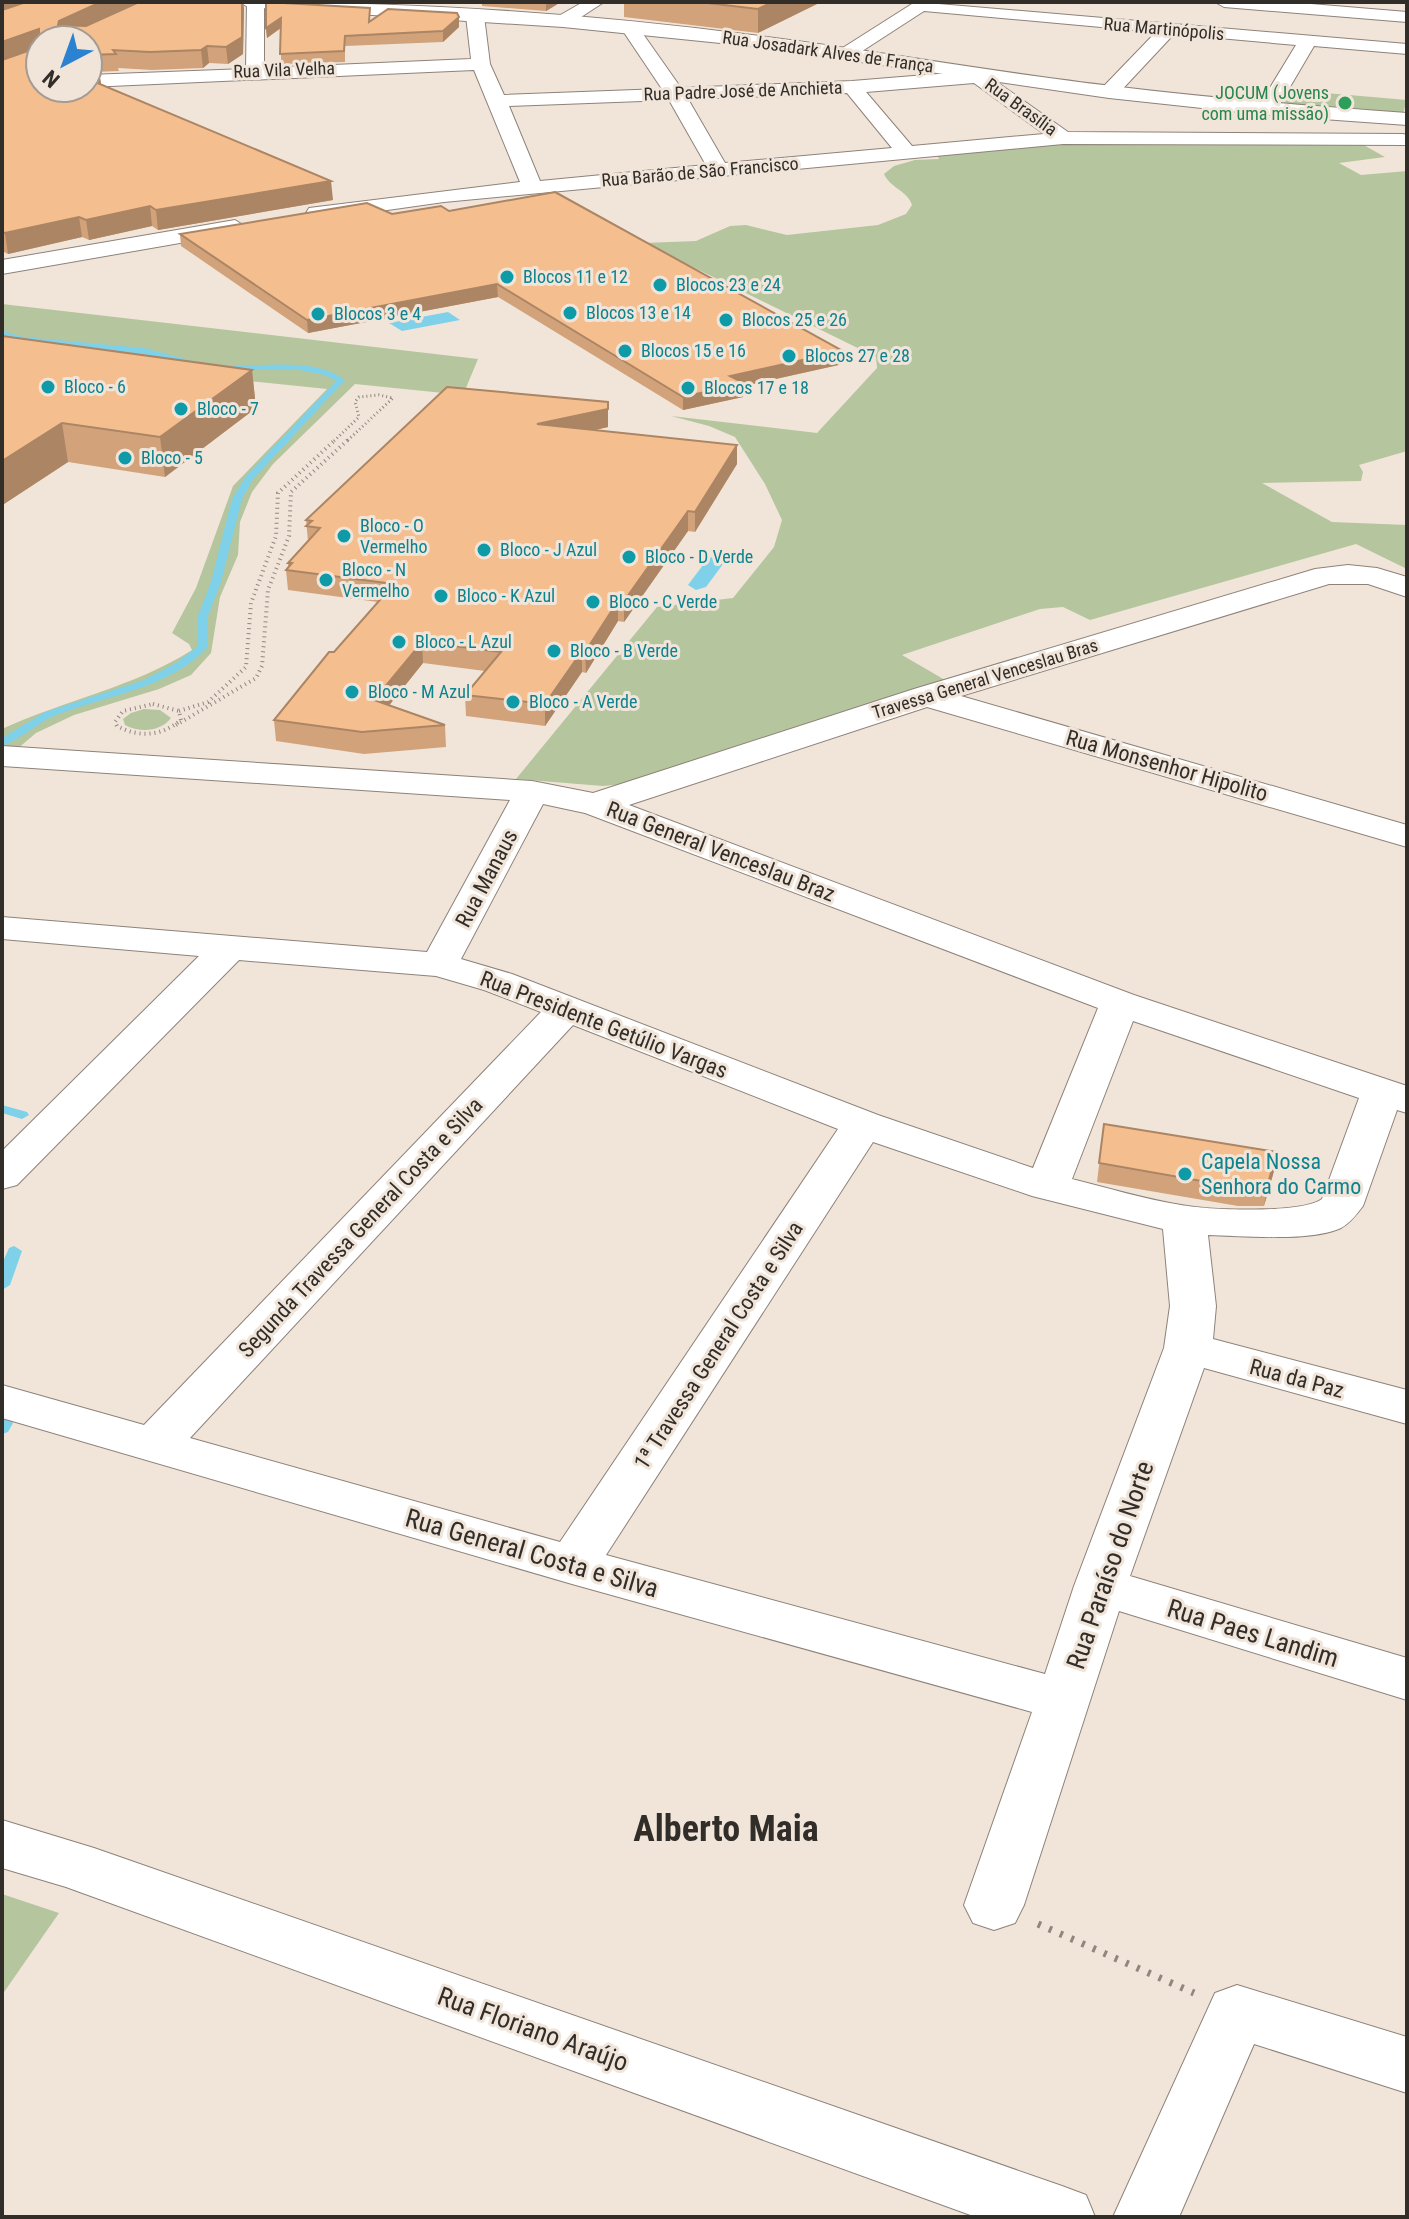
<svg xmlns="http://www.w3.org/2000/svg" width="1409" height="2219" viewBox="0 0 1409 2219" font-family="'Roboto Condensed',sans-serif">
  <rect width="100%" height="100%" fill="#f1e5da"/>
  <g fill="#b5c59e">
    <polygon points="1291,90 1407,100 1402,117 1281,107"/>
    <path d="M1088 141 1360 143 1385 157 1339 163 1361 175 1407 171V451L1359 465 1363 472 1361 481 1262 483 1332 522 1407 525V569L1356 544 1090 620 1063 607 1040 609 902 655 945 680 646 782 603 786 516 779 657 607 733 598 774 547 782 520 765 484 735 437 709 426 671 416 817 433 877 368 876 357 644 243 696 241 730 226 746 225 787 235 878 225 906 214 912 205C908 191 890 188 884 174L894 166 915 160 939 159 936 154Z"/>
    <path d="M2 304 478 359 463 395 355 384 273 464 252 492 240 522 238 555 220 597 211 653 191 675 159 689 74 715 36 733 16 750H2V729C65 700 134 687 192 650L189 644 172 633 196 588 233 486 327 389 2 356Z"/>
    <path d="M144 709 160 710 171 718C160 732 140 733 125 725L123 719 131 713Z"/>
    <polygon points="2,1894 59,1913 2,1995"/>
  </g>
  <g fill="#7ed1e9">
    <polygon points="448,312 460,320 402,331 389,323"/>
    <polygon points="709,557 726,560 706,587 696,590 688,585"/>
  </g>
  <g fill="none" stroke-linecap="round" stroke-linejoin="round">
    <g fill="#7ed1e9" fill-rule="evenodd">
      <polygon points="2,331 24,337 144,348 208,365 204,368 144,354 24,341 2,336"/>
      <path d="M225 365C264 368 312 356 345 380L253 479 242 499 221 582 208 616V647C168 689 108 695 56 715 37 723 21 739 2 746V738L45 712 144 680 176 663 198 646V616L211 582 232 499 246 476 336 381 325 375 299 370H222L221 368Z"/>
      <polygon points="2,1105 27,1112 29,1115 22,1119 2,1113"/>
      <polygon points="14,1246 22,1251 10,1285 2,1290 2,1264 9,1248"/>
      <polygon points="2,1412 8,1414 13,1423 8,1432 2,1434"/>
    </g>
    <g stroke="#8e8279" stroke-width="2">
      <g id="street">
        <path d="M247 2 264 3V68L471 59 466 16 475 11 484 16 490 64 504 95 662 89 621 28 630 23 636 24 681 88 852 81 987 70 994 72 996 76 994 80 1068 132 1403 134 1407 135V145L1063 144 444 202 317 220 309 218 306 213 309 208 520 182 474 70 88 87V75L246 69ZM974 83 1044 134 912 146 866 92ZM847 93 892 148 725 163 688 99ZM669 100 706 165 540 181 509 106Z"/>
        <polygon points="583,2 604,2 569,25 557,25 554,21 557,17"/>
        <polygon points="915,2 1407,44 1407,54 1314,46 1277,109 1267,115 1257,109 1296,45 1174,34 1116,96 1102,96 1099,92 1102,88 1156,32 924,11 853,57 841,57 838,53 841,49"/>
        <polygon points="1215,2 1287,2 1407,12 1407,22 1224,7"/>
        <polygon points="235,220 246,227 243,232 2,274 2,260"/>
        <path d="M1348 565 1377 568 1407 577V597L1368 584H1329L961 696 1407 825V847L927 707 629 805 1134 995 1407 1086V1113L1397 1110 1363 1206C1357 1214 1350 1223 1341 1228 1311 1242 1241 1236 1208 1235L1216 1306 1213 1339 1407 1390V1424L1204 1368 1130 1576 1407 1658V1700L1119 1611 1024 1905 1015 1923 994 1930 973 1923 964 1905 1032 1712 572 1584 2 1418V1385L144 1425 541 1012 484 990 436 976 239 960 17 1185 2 1189V1151L199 956 2 939V917L427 952 510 800 2 766V746L532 781 593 793 914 689 1315 569ZM543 804 585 813 1098 1008 1033 1168 878 1115 512 974 461 959ZM1133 1021 1359 1098 1322 1199C1302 1214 1208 1210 1181 1205 1144 1199 1108 1188 1072 1179ZM573 1025 838 1129 560 1542 190 1438ZM873 1142 1032 1196 1163 1229 1170 1306 1164 1348 1074 1586 1045 1674 606 1555Z"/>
        <polygon points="2,1820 94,1848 1062,2186 1086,2195 1095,2217 976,2217 66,1887 2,1868"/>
        <polygon points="1237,1985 1407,2037 1407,2093 1254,2044 1179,2217 1113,2217 1215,1993"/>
      </g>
    </g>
    <g stroke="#8e8279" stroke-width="2">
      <path id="secondary" d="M239 2C410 2 583 13 752 35 872 50 991 72 1112 86 1210 98 1308 106 1407 113V125L1267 115 1109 98 750 46 563 27 248 7Z"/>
    </g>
    <polyline stroke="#8f877f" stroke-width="3" stroke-dasharray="1 3" stroke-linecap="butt" points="334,441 359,417 355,402 359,397 379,395 393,398 347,441"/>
    <g stroke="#8f877f" stroke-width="4" stroke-dasharray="1 4" stroke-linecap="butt">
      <path d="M153 704 179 711 181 720C162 736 139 738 117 726L115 722 123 711Z"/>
      <polyline points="179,711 208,702 246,667 251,603 276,536 278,493 336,439"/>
      <polyline points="176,725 256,678 262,666 268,590 289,536 291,492 349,439"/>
    </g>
    <polyline stroke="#8f877f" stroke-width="7" stroke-dasharray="3 9" stroke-linecap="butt" points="1038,1924 1194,1993"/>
    <use href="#street" fill="#fff" fill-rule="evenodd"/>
    <use href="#secondary" fill="#fff" fill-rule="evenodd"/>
  </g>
  <g fill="#d2a37b" fill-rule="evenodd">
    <path d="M2 2 244 8 243 54 228 64 209 63 203 68 152 70 118 68 119 71 93 72H99L101 84 333 200 158 230 152 226 89 240 82 237 8 254 2 251ZM88 40V88H40Z"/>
    <polygon points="482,2 561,2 546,11 482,6"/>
    <polygon points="624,2 821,2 758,33 624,17"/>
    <polygon points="459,17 459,27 443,42 345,46 345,62 281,64 281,28 267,38 266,28"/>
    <polygon points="392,214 843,364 744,386 743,397 683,410 498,297 308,333 181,246 180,234"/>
    <polygon points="2,336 252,370 256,408 165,477 68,462 4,504 2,504"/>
    <polygon points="447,387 608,427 595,430 737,464 695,532 688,531 624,622 618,621 586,673 582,672 545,726 466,716 465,695 485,671 423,663 389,705 445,725 446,747 364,754 276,741 274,720 378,602 288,590 286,570 288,568 288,563 308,541 306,520"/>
    <polygon points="1104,1124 1277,1152 1274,1171 1264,1206 1238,1206 1097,1182"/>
  </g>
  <g fill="#ab8564">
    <polygon points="2,2 27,2 2,11"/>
    <polygon points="101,2 138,2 62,37 58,25 59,21"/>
    <polygon points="242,2 243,2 244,8 243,54 228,64 226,47"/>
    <polygon points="548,2 561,2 546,11 546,4"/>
    <polygon points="772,2 821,2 758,33 758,9"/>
    <polygon points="459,17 459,27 443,42 443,31"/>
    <polygon points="281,18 282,27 267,38 266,28"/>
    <polygon points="39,29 40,46 2,60 2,42"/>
    <polygon points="207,46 209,63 203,68 201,50"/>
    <polygon points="99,72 102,89 88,88 88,73"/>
    <polygon points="331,181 333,200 158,230 156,210"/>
    <polygon points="150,206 152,226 89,240 86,220"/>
    <polygon points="79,217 82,237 8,254 5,233"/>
    <polygon points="497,284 498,297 308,333 307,320"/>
    <polygon points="843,351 843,364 744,386 743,397 683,410 683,397 730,376"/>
    <polygon points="252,370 256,408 165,477 160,437"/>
    <polygon points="608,409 608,427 538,443 537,424"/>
    <polygon points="62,423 68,462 4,504 2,491 2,461"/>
    <polygon points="737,445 737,464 695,532 695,512"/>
    <polygon points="688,511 688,531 624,622 624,601"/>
    <polygon points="618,601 618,621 586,673 585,652"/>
    <polygon points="422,642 423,663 376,722 374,700"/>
    <polygon points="582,651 582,672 545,726 545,704"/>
    <polygon points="1277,1152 1274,1171 1264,1206 1267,1187"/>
  </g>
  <g fill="#f4be8f" stroke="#ab8564" stroke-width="2">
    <polygon points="26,2 101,2 59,21 58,25 86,26 139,2 242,2 242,37 226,47 207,46 201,50 150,52 113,50 116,54 88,55 88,40 40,40 40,88 88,88 88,79 331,181 156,210 150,206 86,220 79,217 5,233 2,232 2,60 39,47 39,29 2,42 2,10"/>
    <polygon points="266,2 370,8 369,22 388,9 457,13 459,17 443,31 345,36 344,51 280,54 281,18 266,28"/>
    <polygon points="699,2 772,2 758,9"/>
    <polygon points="555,192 843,351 730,376 744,383 683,397 497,284 307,320 180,234 367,203 392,214 441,206 449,211"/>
    <polygon points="2,336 252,370 160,437 62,423 2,461"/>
    <polygon points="447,387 608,402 608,409 537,424 737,445 695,512 688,511 624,601 618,601 585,652 582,651 545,704 465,695 501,652 422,642 374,700 445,725 362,732 274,720 329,652 334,652 394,584 286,570 292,563 288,563 320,528 306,526 312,521 306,520"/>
    <polygon points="1104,1124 1277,1152 1267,1187 1241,1188 1099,1163"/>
  </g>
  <circle fill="#2e9e5b" stroke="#f1e5da" stroke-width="3" cx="1345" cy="103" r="8"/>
  <g fill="#0f9aa8" stroke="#f1e5da" stroke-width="3">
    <circle cx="507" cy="277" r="8"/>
    <circle cx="660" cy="285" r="8"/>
    <circle cx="570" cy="313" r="8"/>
    <circle cx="318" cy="314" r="8"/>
    <circle cx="726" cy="320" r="8"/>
    <circle cx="625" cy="351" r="8"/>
    <circle cx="789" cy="356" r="8"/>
    <circle cx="48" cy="387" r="8"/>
    <circle cx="688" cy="388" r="8"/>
    <circle cx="181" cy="409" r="8"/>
    <circle cx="125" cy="458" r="8"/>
    <circle cx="344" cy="536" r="8"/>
    <circle cx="484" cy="550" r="8"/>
    <circle cx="629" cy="557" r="8"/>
    <circle cx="326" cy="580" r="8"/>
    <circle cx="441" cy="596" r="8"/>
    <circle cx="593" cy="602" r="8"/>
    <circle cx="399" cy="642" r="8"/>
    <circle cx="554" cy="651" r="8"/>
    <circle cx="352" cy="692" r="8"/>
    <circle cx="513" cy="702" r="8"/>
    <circle cx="1185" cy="1174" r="8"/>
  </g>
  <g text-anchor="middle" stroke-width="6" stroke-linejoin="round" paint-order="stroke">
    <g font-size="18" fill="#312d29" stroke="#f1e5da">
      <text transform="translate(1164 29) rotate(5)" y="6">Rua Martinópolis</text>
      <text transform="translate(828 52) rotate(8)" y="6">Rua Josadark Alves de França</text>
      <text transform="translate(284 70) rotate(-2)" y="6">Rua Vila Velha</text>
      <text transform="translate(743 91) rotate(-2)" y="6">Rua Padre José de Anchieta</text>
      <text transform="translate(1021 107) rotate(36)" y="6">Rua Brasília</text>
      <text transform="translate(700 172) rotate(-5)" y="6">Rua Barão de São Francisco</text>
      <text transform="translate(985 679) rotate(-17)" y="6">Travessa General Venceslau Bras</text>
    </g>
    <g font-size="18" fill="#27864d" stroke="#f1e5da" text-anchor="end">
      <text x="1329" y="99">JOCUM (Jovens<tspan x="1329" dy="21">com uma missão)</tspan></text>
    </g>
    <g font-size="18" fill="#0d838f" stroke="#f1e5da" text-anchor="start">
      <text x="523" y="283">Blocos 11 e 12</text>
      <text x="676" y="291">Blocos 23 e 24</text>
      <text x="586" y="319">Blocos 13 e 14</text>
      <text x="334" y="320">Blocos 3 e 4</text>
      <text x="742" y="326">Blocos 25 e 26</text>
      <text x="641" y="357">Blocos 15 e 16</text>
      <text x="805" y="362">Blocos 27 e 28</text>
      <text x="64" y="393">Bloco - 6</text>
      <text x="704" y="394">Blocos 17 e 18</text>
      <text x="197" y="415">Bloco - 7</text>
      <text x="141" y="464">Bloco - 5</text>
      <text x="360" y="532">Bloco - O<tspan x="360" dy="21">Vermelho</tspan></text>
      <text x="500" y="556">Bloco - J Azul</text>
      <text x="645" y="563">Bloco - D Verde</text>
      <text x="342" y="576">Bloco - N<tspan x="342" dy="21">Vermelho</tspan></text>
      <text x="457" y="602">Bloco - K Azul</text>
      <text x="609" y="608">Bloco - C Verde</text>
      <text x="415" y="648">Bloco - L Azul</text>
      <text x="570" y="657">Bloco - B Verde</text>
      <text x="368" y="698">Bloco - M Azul</text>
      <text x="529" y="708">Bloco - A Verde</text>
    </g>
    <g font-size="22" fill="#312d29" stroke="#f1e5da">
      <text transform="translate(1167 765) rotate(16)" y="8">Rua Monsenhor Hipolito</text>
      <text transform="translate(721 851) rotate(21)" y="8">Rua General Venceslau Braz</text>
      <text transform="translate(486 878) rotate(-62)" y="8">Rua Manaus</text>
      <text transform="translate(604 1024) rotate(21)" y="8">Rua Presidente Getúlio Vargas</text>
      <text transform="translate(360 1227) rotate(-47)" y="8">Segunda Travessa General Costa e Silva</text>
      <text transform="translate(718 1345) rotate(-57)" y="8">1ª Travessa General Costa e Silva</text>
      <text transform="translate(1297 1378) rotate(15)" y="8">Rua da Paz</text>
    </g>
    <g font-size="22" fill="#0d838f" stroke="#f1e5da" text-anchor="start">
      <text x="1201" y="1169">Capela Nossa<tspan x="1201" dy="25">Senhora do Carmo</tspan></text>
    </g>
    <g font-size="26" fill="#312d29" stroke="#f1e5da">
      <text transform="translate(532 1553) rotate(16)" y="9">Rua General Costa e Silva</text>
      <text transform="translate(1110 1565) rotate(-71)" y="9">Rua Paraíso do Norte</text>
      <text transform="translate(1253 1633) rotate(17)" y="9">Rua Paes Landim</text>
      <text transform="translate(533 2029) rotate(20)" y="9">Rua Floriano Araújo</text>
    </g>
    <g font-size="36" font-weight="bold" fill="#312d29" stroke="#f1e5da">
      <text x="726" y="1841">Alberto Maia</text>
    </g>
  </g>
  <rect width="1409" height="2219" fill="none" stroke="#312d29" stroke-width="8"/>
  <g transform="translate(64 64) rotate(221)"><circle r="38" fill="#f1e5da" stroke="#a49b93" stroke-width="2"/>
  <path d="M0-6L14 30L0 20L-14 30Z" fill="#2a82d0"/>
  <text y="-12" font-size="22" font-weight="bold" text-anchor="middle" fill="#312d29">N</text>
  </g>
</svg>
